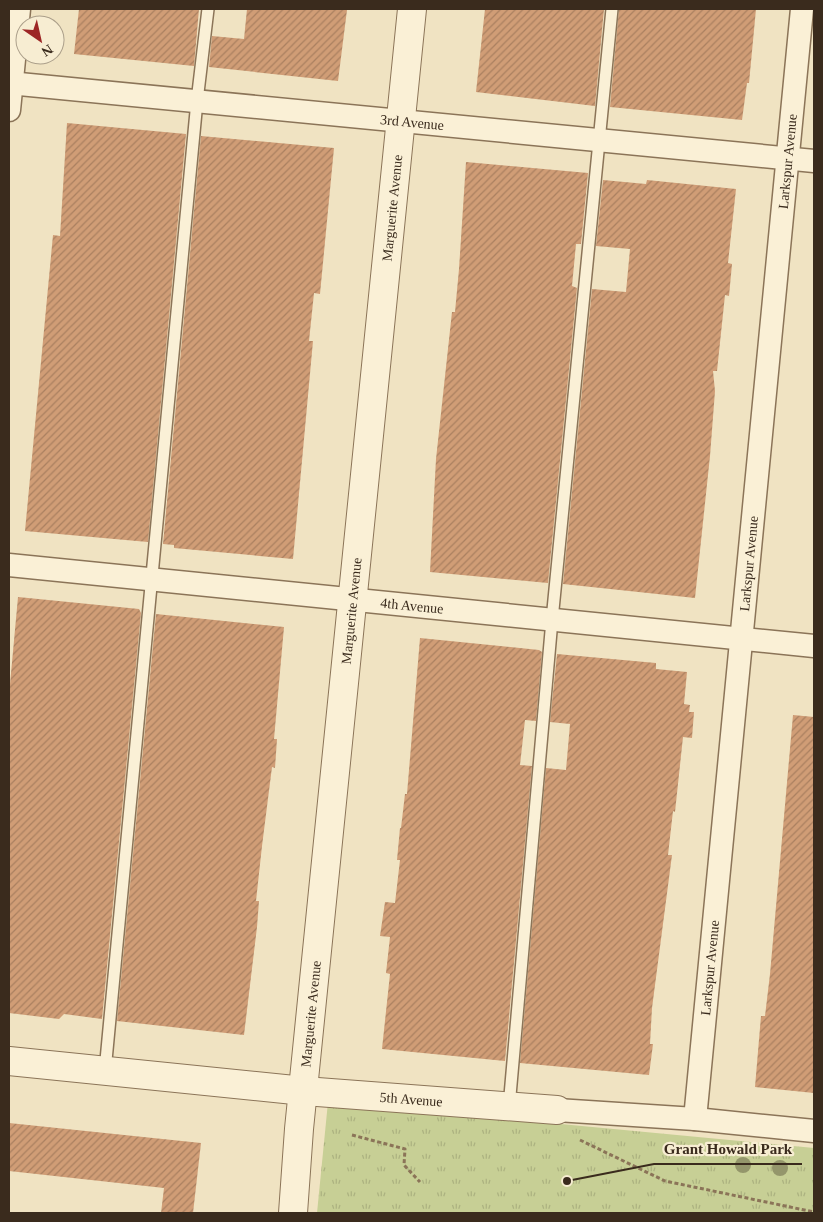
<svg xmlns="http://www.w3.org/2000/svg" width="823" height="1222" viewBox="0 0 823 1222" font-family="'Times New Roman',serif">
  <defs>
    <pattern id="park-tufts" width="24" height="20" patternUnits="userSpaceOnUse" patternTransform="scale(1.25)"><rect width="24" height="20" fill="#c7cf95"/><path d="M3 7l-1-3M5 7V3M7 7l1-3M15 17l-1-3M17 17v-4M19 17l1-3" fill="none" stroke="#acb280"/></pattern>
    <pattern id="building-hatch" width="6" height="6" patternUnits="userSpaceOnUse" patternTransform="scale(1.25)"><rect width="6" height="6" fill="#d09d76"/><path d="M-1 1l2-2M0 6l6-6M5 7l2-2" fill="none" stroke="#aa8060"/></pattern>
  </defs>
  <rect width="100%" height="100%" fill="#f0e3c2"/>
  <polygon fill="url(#park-tufts)" points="328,1102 814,1148 814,1213 317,1213"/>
  <g fill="url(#building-hatch)">
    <polygon points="79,9 199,9 194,66 74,54"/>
    <polygon points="247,9 347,10 338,81 209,67 212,36 244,39"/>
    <polygon points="485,9 604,9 595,106 476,92"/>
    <polygon points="619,9 756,9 749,83 747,83 742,120 610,107"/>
    <polygon points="67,123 186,134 148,542 25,531 53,235 60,236"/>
    <polygon points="201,136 334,148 320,294 314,293 309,341 313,341 293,559 174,548 174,545 163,544"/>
    <polygon points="466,162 588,173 581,244 576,244 572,286 577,288 548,583 430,572 436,459 452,312 455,312 459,269"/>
    <polygon points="603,180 646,184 647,180 736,189 728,263 732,264 729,296 725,295 717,371 713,371 715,391 710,456 695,598 563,584 592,289 626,292 630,249 596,246"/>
    <polygon points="18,597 139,609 141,613 102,1019 64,1014 59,1019 9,1013 9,695"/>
    <polygon points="156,614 284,627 274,739 277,739 275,768 272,767 262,846 256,901 259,901 257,927 244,1035 117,1021"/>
    <polygon points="420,638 539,650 542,652 536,721 525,720 520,765 532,766 505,1061 382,1049 390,974 386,973 390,937 380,936 385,902 395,903 400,860 397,860 400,828 401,828 405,794 407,794"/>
    <polygon points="557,654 656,663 656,669 687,672 684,704 690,705 689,712 694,712 692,738 683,737 675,812 673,811 668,855 672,855 652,1008 650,1044 653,1044 649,1075 520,1063 546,768 566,770 570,724 550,722"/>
    <polygon points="793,715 814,717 814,1093 755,1087 761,1016 765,1016 770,974"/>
    <polygon points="9,1123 201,1143 193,1213 161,1213 164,1188 9,1171"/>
  </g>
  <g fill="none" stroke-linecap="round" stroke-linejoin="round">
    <g stroke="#8b7458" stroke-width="14">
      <g id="service">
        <polyline points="105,1071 197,101 208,9"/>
        <polyline points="509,1107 552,620 612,9"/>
      </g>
    </g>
    <g stroke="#8b7458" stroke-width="25">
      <g id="minor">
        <path id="s1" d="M9 83 814 161"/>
        <polyline points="9,110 19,9"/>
        <path id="s2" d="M9 565 814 646"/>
        <polyline points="557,1110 695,1119 814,1131"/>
        <path id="s3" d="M695 1119 802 9"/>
      </g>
    </g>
    <g stroke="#8b7458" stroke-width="30">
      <g id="tertiary">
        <path id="s4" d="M9 1061 304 1091 557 1110"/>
        <path id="s5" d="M293 1213 299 1129 412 9"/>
      </g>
    </g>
    <g stroke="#8b7458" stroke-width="3" stroke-dasharray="4 2.5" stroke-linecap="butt">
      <polyline points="352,1135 405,1149 404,1165 420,1182"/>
      <polyline points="580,1140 665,1181 814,1212"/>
    </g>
    <use href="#service" stroke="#faf0d6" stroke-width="11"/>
    <use href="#minor" stroke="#faf0d6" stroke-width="22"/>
    <use href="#tertiary" stroke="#faf0d6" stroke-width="28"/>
  </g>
  <g fill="#94966b">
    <circle cx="743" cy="1165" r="8"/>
    <circle cx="780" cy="1168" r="8"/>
  </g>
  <g text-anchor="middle" stroke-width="4.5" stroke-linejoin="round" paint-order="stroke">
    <g font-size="14" fill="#3a2b1d" stroke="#f7edd2">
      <text dy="5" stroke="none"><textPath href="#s1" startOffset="405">3rd Avenue</textPath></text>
      <text dy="5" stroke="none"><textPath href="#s3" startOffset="962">Larkspur Avenue</textPath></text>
      <text dy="5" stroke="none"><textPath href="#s5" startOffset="1010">Marguerite Avenue</textPath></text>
      <text dy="5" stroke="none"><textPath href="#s3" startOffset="558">Larkspur Avenue</textPath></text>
      <text dy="5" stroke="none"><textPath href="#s2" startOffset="405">4th Avenue</textPath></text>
      <text dy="5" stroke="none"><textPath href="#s5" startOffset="605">Marguerite Avenue</textPath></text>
      <text dy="5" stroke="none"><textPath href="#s3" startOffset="152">Larkspur Avenue</textPath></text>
      <text dy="5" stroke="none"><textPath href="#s5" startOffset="200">Marguerite Avenue</textPath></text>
      <text dy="5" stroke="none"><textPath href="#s4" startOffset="404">5th Avenue</textPath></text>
    </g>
  </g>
  <path fill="none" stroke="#3a2b1d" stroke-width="2" d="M567 1181L654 1164H802"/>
  <circle fill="#3a2b1d" stroke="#f7edd2" stroke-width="2" cx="567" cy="1181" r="5"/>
  <g font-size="15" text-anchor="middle" font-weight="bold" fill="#3a2b1d" stroke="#f7edd2" stroke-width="4.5" stroke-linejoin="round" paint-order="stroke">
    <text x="728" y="1154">Grant Howald Park</text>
  </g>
  <rect width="823" height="1222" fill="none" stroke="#3a2b1d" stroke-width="20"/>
  <g transform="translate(40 40) rotate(146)"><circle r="24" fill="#f7edd2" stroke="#ab9f8a"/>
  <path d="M0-4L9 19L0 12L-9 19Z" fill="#9d2625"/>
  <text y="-8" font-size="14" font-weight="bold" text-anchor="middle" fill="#3a2b1d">N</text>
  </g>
</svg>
